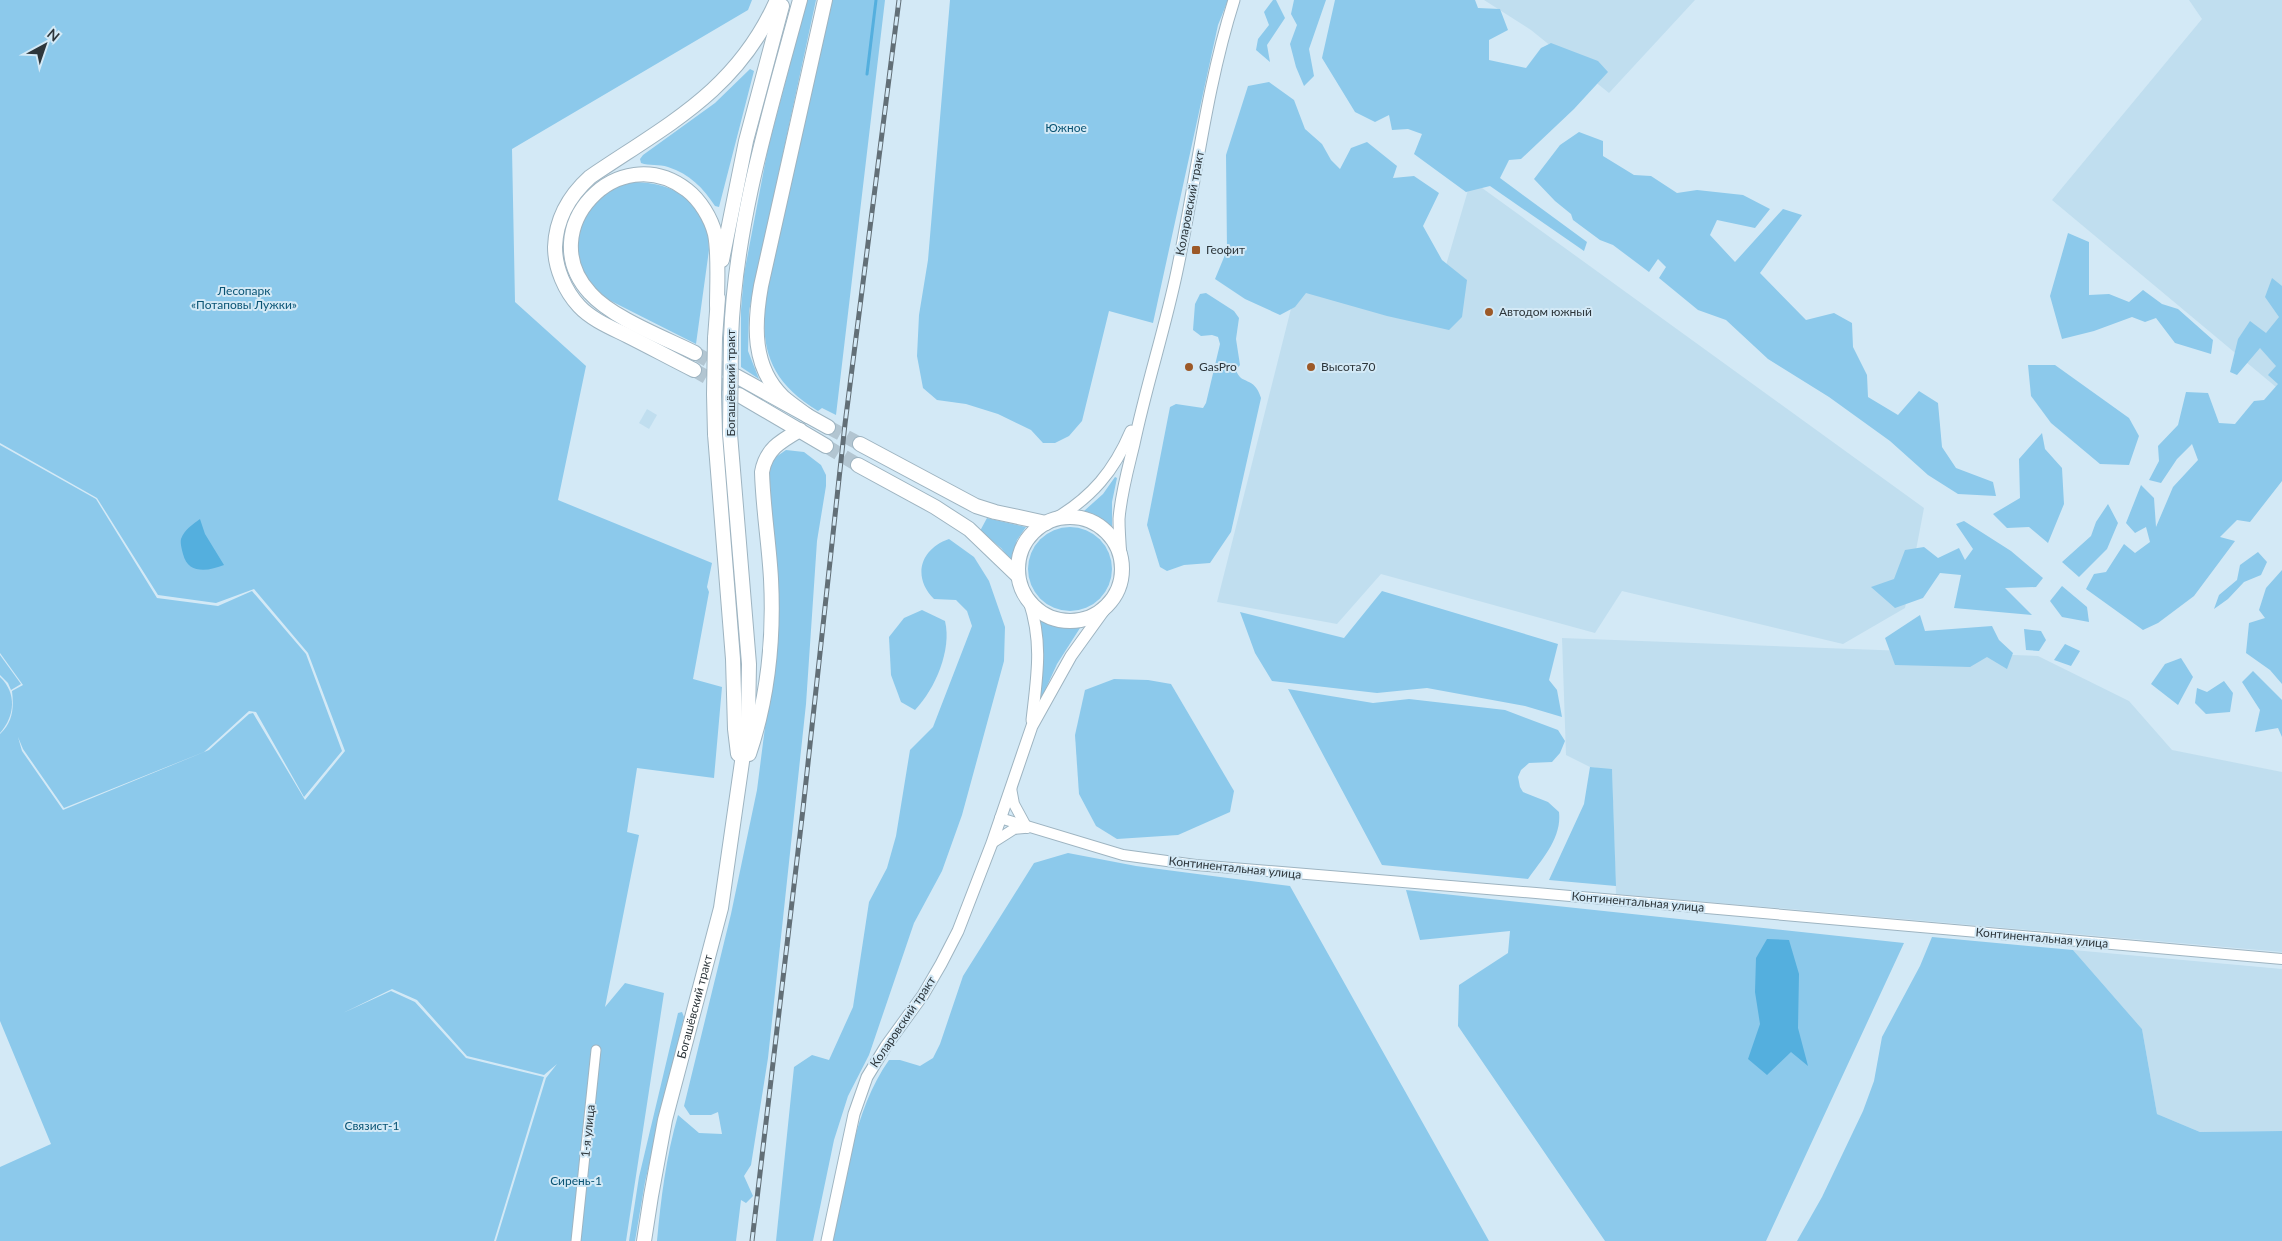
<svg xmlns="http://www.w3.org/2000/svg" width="2282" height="1241" viewBox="0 0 2282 1241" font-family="Lato,sans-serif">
  <rect width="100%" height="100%" fill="#d3e9f6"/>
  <g fill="#c0deef">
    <polygon points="1484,0 1695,0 1609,93 1531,30"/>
    <polygon points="2189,0 2282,0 2282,392 2052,200 2202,19"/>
    <polygon points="1471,180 1924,508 1905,608 1843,644 1622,591 1595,633 1381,574 1337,624 1217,602 1297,285 1429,323"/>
    <polygon points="647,409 657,415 649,429 639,423"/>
    <polygon points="1562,638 2038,656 2129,701 2172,750 2282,772 2282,952 1616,894 1612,770 1590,767 1566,755"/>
    <polygon points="2073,950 2282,969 2282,1131 2200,1132 2157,1114 2142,1029"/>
  </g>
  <g fill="#8cc9eb">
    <path d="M0 0H752L748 10 512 149 515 302 586 366 558 500 712 563 707 587 709 592 693 679 722 687 714 778 637 768 627 832 639 835 605 1007 625 983 664 993 626 1241H496L546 1078 557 1064 544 1075 467 1056 417 1000 392 989 343 1013 391 991 415 1002 466 1058 544 1077 494 1241H0V1167L51 1144 0 1021V734C13 722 14 708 12 691L23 685 0 653V445L96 499 157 598 218 606 252 591 306 654 342 751 304 797 256 712 249 711 204 752 64 808 23 749 18 737 22 751 63 810 209 750 249 714 253 713 305 800 345 751 308 653 254 589 216 603 158 595 97 498 0 443Z"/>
    <polygon points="807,0 816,0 749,311 748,351 759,379 741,367 741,310 744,274 768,148"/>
    <path d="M832 0H885L836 415 822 408 818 411C766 379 759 344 767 287Z"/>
    <polygon points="950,0 1228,0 1218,25 1153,323 1109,311 1082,421 1069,436 1055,443 1043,443 1031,430 998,414 966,404 937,400 923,388 917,356 919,315 928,260"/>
    <polygon points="1273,0 1276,0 1285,18 1267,45 1270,62 1256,50 1258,39 1269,25 1264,12"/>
    <polygon points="1294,0 1326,0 1309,49 1314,76 1304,86 1296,67 1290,44 1297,25 1291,14"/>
    <polygon points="1335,0 1475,0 1478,8 1500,9 1508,30 1489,40 1489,60 1526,68 1541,48 1551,43 1598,61 1608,72 1574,109 1521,159 1509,160 1500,178 1587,242 1584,251 1490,186 1466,192 1414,154 1422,134 1408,129 1392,130 1389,115 1375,122 1355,112 1322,58"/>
    <path d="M750 69 754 71 719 207 715 206C703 188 690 174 668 167 659 164 649 166 641 163L640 159 643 155 715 103Z"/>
    <polygon points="1269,82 1294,100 1305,129 1322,144 1331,160 1340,169 1351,148 1367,142 1397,166 1393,178 1414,176 1439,193 1423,226 1442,260 1467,280 1462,317 1449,330 1387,316 1306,293 1295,307 1280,315 1245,299 1215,279 1227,250 1226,155 1248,86"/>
    <polygon points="1579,132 1603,141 1603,156 1634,175 1651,176 1677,193 1697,190 1743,195 1770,209 1755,228 1717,220 1710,235 1735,262 1783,209 1802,215 1760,273 1806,320 1834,313 1852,323 1853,347 1867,375 1868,397 1898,415 1919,391 1938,403 1942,447 1956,468 1993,482 1996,496 1958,494 1928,475 1890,441 1829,397 1768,359 1726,320 1698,310 1659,278 1666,267 1658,259 1649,272 1613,245 1600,240 1573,220 1571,214 1555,201 1534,179 1560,145"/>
    <path d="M629 182C674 181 709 201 709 250L696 344 609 300C598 291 585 281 581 267 568 231 594 191 629 182Z"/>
    <polygon points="2068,233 2089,242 2089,295 2109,294 2129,302 2143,290 2162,304 2178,309 2213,340 2211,354 2175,343 2156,318 2145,322 2132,317 2094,331 2062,339 2050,296"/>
    <polygon points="2272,278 2282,286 2282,481 2250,522 2237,520 2220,537 2235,541 2194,596 2158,623 2143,630 2086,589 2094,574 2106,572 2124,544 2135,553 2150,542 2146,527 2135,533 2126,523 2141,485 2154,498 2156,527 2173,487 2198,460 2192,444 2177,459 2161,483 2149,480 2159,461 2158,446 2178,425 2186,392 2208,393 2219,423 2235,424 2254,401 2264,400 2278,384 2268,375 2276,366 2260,348 2237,375 2230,372 2238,339 2250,321 2266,333 2279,317 2265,297"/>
    <path d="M1206 293 1234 311 1239 318 1236 339 1240 365 1236 370C1241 386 1254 375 1261 398L1231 532 1210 563 1184 565 1167 571 1160 567 1147 525 1170 407 1176 404 1203 408 1206 403 1220 344 1218 337 1212 335 1201 336 1193 330 1195 304 1200 294Z"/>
    <polygon points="2028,365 2055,365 2129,418 2139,436 2129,465 2100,464 2051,423 2031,396"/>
    <polygon points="2042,433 2045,449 2062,468 2064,504 2048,543 2029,527 2007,528 1993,514 2020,498 2019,459"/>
    <path d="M786 450 804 452 821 465 826 475V486L817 541 806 704 768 1058 751 1165 744 1176 753 1196 746 1203 741 1200 736 1241H657C661 1198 666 1157 678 1115L699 1133 722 1134 718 1112 711 1115H690L684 1106 731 914 757 790 779 617 769 468 770 461Z"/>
    <polygon points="1115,477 1117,478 1112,502 1112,528 1101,519 1084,511 1103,494"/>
    <polygon points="2108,504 2118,523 2107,549 2079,577 2062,562 2091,536 2096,522"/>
    <polygon points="987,518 1026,527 1017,540 1011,560 1001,548 980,531"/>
    <polygon points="1964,521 2011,551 2043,578 2036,587 2005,588 2032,615 1954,608 1961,575 1940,573 1923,598 1895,608 1871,587 1894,579 1905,550 1924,547 1938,558 1959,548 1965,560 1973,549 1956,524"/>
    <circle cx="1070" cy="569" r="42"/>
    <path d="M949 539 974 557 989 581 1005 627 1004 661 962 815 942 871 914 923 869 1055 848 1096 834 1140 813 1241H776L794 1067 812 1055 829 1060 853 1007 869 902 887 868 896 836 910 750 933 727 972 626 967 611 956 600 934 599C912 577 920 549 949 539Z"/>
    <polygon points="2258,552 2267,562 2261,575 2244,582 2228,599 2214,609 2219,595 2237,580 2240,565"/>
    <polygon points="2282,570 2282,684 2270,670 2246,653 2249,623 2265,618 2259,610 2266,588"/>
    <polygon points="2062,586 2087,607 2089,622 2062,617 2050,601"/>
    <polygon points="1382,591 1558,644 1549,680 1557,690 1562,717 1525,706 1427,688 1377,693 1272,681 1255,653 1240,612 1344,638"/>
    <path d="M922 610 945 621C952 650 935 689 915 710L901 702 891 675 889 637 904 618Z"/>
    <polygon points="1920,615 1925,631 1992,626 1999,640 2013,653 2007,669 1987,657 1970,667 1895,665 1885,638"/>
    <polygon points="1038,620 1058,627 1080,628 1057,664 1037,708"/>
    <polygon points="2024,629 2041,631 2046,640 2039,651 2026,650"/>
    <polygon points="2065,644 2080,651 2071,666 2054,660"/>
    <polygon points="0,655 21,684 11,690 8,683 0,675"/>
    <polygon points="2181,658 2193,677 2178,705 2151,684 2165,664"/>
    <polygon points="2253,671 2282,700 2282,737 2278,728 2255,732 2260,710 2242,682"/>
    <path d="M0 677C17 693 15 716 0 733Z"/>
    <polygon points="1114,679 1148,680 1171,684 1234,791 1230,812 1178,835 1117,839 1096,826 1079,794 1075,735 1085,690"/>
    <polygon points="2224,681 2233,693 2230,712 2206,714 2195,703 2197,688 2207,692"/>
    <path d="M1288 689 1373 703 1409 699 1505 710 1558 730 1565 741 1560 753 1552 762 1529 763 1521 770 1518 777 1520 787 1523 792 1548 802 1559 812C1562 838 1542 859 1528 879L1382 865Z"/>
    <polygon points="1590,767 1612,769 1616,886 1549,880 1584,804"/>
    <path d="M1068 853 1136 866 1290 886 1489 1241H833C846 1181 853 1111 889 1060H900L920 1066 933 1058 940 1044 963 976 1034 863Z"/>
    <polygon points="1406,890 1904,943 1766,1241 1605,1241 1458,1026 1459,985 1508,953 1510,931 1420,940"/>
    <polygon points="1932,937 2073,950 2142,1029 2157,1114 2200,1132 2282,1131 2282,1241 1797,1241 1822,1197 1863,1111 1874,1081 1882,1037 1920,966"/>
    <polygon points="682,1012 684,1017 645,1182 635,1241 629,1241 639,1177 678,1013"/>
  </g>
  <g fill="#54afde">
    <path d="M200 519 205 534 224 565C209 571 188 575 183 554 182 550 180 543 181 539 184 530 193 524 200 519Z"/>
    <polygon points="1767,939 1789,940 1799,974 1798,1028 1808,1066 1791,1052 1767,1075 1748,1059 1760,1024 1755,992 1756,958"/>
  </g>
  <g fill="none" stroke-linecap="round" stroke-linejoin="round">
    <polyline stroke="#54afde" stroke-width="3" points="867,74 876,0"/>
    <g stroke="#b2c5d1" stroke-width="14" stroke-dasharray="14 7" stroke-linecap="butt">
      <polyline points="695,353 736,376"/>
      <polyline points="694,370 739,395"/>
      <polyline points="828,427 860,444"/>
      <polyline points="826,446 858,465"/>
    </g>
    <g stroke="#9eb4c1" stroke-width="11">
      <polyline id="minor" points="576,1241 596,1050"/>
    </g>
    <g stroke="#9eb4c1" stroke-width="12">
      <g id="tertiary">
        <polyline points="1011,788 1014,804 1027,828"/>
        <polyline points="1000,818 1123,855 1196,865 1536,893 2282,959"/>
        <polyline points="992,843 1014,829 1024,828"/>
      </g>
    </g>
    <g stroke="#9eb4c1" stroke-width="13">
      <g id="secondary">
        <path d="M1055 519C1092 497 1114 471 1131 431"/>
        <path d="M1121 557C1120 544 1119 531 1119 519 1121 493 1128 469 1134 444 1146 386 1165 329 1177 271 1196 181 1206 88 1234 0"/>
        <path d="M1029 601C1043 643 1037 676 1032 720"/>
        <polyline points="827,1241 854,1114 867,1077 886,1046 923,995 941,964 958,931 992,843 1032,726 1071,656 1107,606"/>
      </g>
    </g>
    <g stroke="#9eb4c1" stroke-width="16">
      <g id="primary">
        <polyline points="722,260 746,141 782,6"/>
        <polyline points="715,338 718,298"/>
        <path d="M731 338C735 223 770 111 800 0"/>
        <path d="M695 353C665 338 612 318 590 293 532 230 618 137 687 190 700 200 711 218 715 234 719 253 717 285 717 306"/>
        <path d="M694 370C672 359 650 347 628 336 612 328 592 320 579 306 565 291 555 268 555 247 556 218 569 196 590 177 668 124 737 91 777 0"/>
        <polyline points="736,376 828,427"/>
        <polyline points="739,395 826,446"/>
        <path d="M808 416C800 410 791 404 783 397 752 367 754 325 761 286L825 0"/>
        <polyline points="715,434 733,659 735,729 738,754"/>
        <polyline points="860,444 976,506 995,512 1046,523"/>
        <polyline points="858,465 935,507 969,529 1018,576"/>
        <circle cx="1070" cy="569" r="52"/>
        <path d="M749 754C768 698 774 637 771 579 769 543 763 508 762 472 766 449 781 441 800 430"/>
        <path id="s1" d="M644 1241 651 1196 665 1120 721 908 748 720 749 664 730 434"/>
      </g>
    </g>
    <use href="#minor" stroke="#fff" stroke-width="9"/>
    <use href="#tertiary" stroke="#fff" stroke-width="10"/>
    <use href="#secondary" stroke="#fff" stroke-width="11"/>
    <use href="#primary" stroke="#fff" stroke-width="14"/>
    <g stroke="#626f77" stroke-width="5">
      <polyline id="rail" points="752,1241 803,809 845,424 899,0"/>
    </g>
    <use href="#rail" stroke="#d3e9f6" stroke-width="3" stroke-dasharray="9" stroke-linecap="butt"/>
    <g stroke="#9eb4c1" stroke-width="16" stroke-linecap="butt">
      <g id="primary-bridge">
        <polyline points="715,434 714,394 715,338"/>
        <polyline points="730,434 731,338"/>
      </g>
    </g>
    <use href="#primary-bridge" stroke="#fff" stroke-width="14"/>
  </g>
  <g fill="#9c5928" stroke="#d3e9f6" stroke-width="2">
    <rect x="1191" y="245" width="10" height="10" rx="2.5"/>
    <circle cx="1489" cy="312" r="5"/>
    <circle cx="1189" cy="367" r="5"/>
    <circle cx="1311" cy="367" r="5"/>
  </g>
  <g text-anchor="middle" stroke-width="4" stroke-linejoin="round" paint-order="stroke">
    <g font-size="12" fill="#0a5474" stroke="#d3e9f6">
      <text x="1066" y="132">Южное</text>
      <text x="244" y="295">Лесопарк<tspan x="244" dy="14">«Потаповы Лужки»</tspan></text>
      <text x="372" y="1130">Связист-1</text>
      <text x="576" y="1185">Сирень-1</text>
    </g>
    <g font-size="12" fill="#2d363b" stroke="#d3e9f6">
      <text transform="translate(1190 203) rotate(-79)" y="4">Коларовский тракт</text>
      <text transform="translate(731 383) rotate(-90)" y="4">Богашёвский тракт</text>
      <text transform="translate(1235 868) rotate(6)" y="4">Континентальная улица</text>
      <text transform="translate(1638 902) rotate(5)" y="4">Континентальная улица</text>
      <text transform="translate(2042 938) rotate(5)" y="4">Континентальная улица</text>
      <text dy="4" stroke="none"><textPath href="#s1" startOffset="240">Богашёвский тракт</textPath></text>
      <text transform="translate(903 1022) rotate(-56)" y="4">Коларовский тракт</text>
      <text transform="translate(588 1131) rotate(-84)" y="4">1-я улица</text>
    </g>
    <g font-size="12" fill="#2d363b" stroke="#d3e9f6" text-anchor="start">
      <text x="1206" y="254">Геофит</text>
      <text x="1499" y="316">Автодом южный</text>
      <text x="1199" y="371">GasPro</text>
      <text x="1321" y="371">Высота70</text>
    </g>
  </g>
  <g transform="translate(45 45) rotate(40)" stroke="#d3e9f6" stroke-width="4" paint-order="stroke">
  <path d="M0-4L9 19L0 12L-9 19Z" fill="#2d363b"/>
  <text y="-8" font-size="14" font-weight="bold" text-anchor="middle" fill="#2d363b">N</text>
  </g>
</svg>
